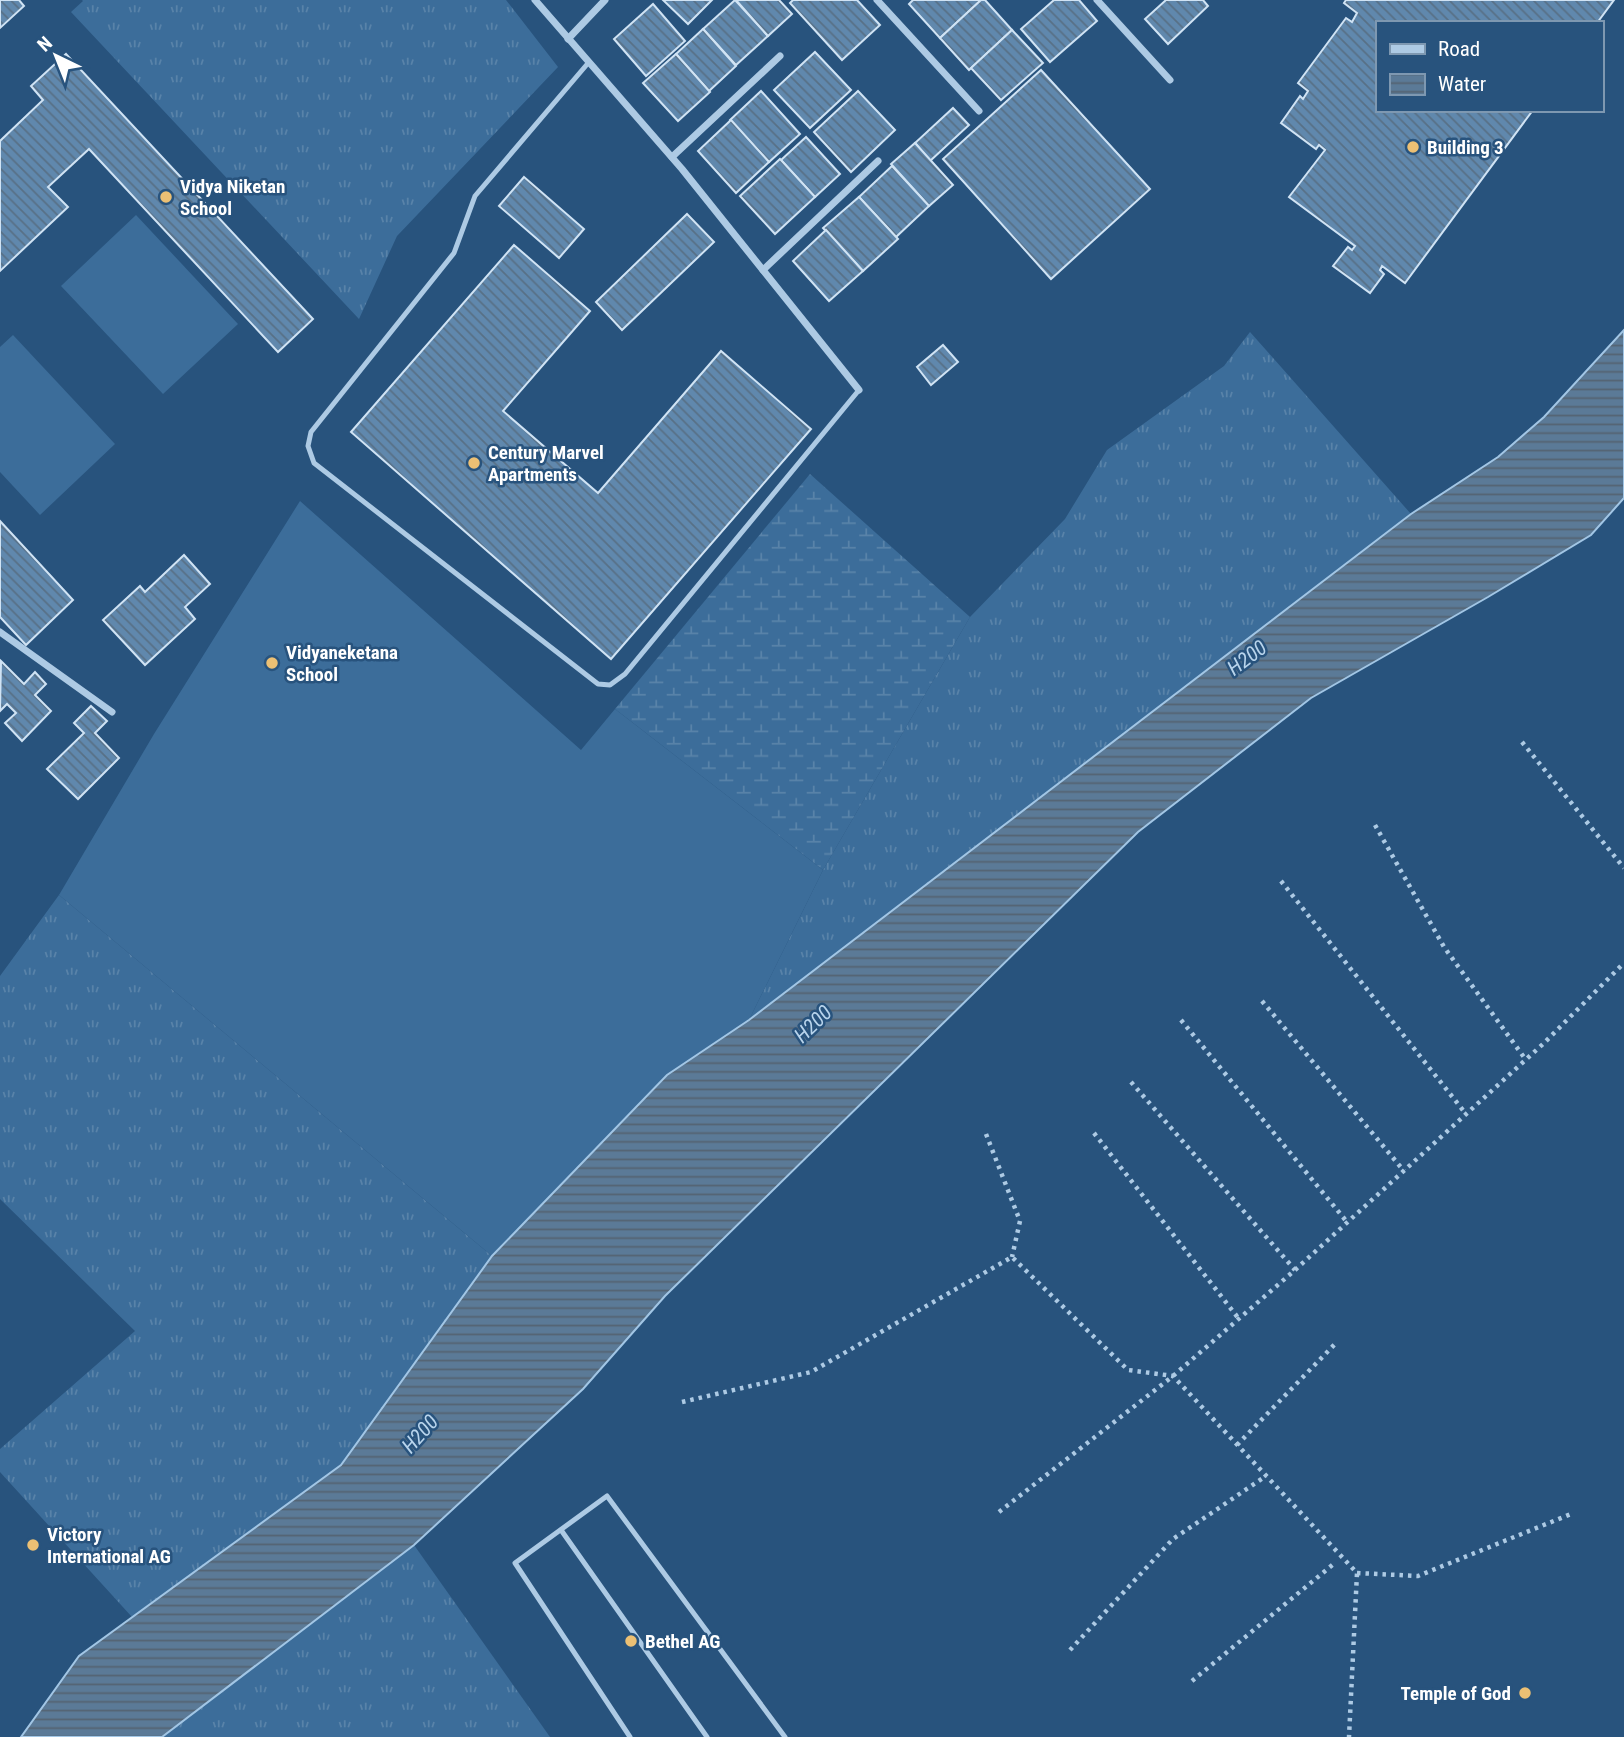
<svg xmlns="http://www.w3.org/2000/svg" width="1624" height="1737" viewBox="0 0 1624 1737" font-family="'Roboto Condensed',sans-serif">
  <defs>
    <pattern id="grass-tufts" width="24" height="20" patternUnits="userSpaceOnUse" patternTransform="scale(1.75)"><rect width="24" height="20" fill="#3c6d9a"/><path d="M3 7l-1-3M5 7V3M7 7l1-3M15 17l-1-3M17 17v-4M19 17l1-3" fill="none" stroke="#5983a9"/></pattern>
    <pattern id="wetland-marsh" width="20" height="14" patternUnits="userSpaceOnUse" patternTransform="scale(1.75)"><rect width="20" height="14" fill="#3c6d9a"/><path d="M1 5h8M5 5V1M11 12h8M15 12V8" fill="none" stroke="#5983a9"/></pattern>
    <pattern id="water-rules" width="6" height="5" patternUnits="userSpaceOnUse" patternTransform="scale(1.75)"><rect width="6" height="5" fill="#5b7a97"/><path d="M0 2.5h6" fill="none" stroke="#546372"/></pattern>
    <pattern id="building-back-hatch" width="6" height="6" patternUnits="userSpaceOnUse" patternTransform="scale(1.75)"><rect width="6" height="6" fill="#6088ad"/><path d="M-1 5l2 2M0 0l6 6M5-1l2 2" fill="none" stroke="#587086"/></pattern>
  </defs>
  <rect width="100%" height="100%" fill="#28537d"/>
  <g fill="url(#grass-tufts)">
    <polygon points="82,0 506,0 558,67 397,236 359,319 71,12 83,1"/>
    <polygon points="1250,332 1411,514 749,1020 823,870 970,617 1065,519 1107,450 1224,366"/>
    <polygon points="59,895 492,1256 341,1465 132,1617 0,1472 0,1449 135,1331 0,1199 0,976"/>
    <polygon points="414,1545 550,1737 162,1737 163,1735"/>
  </g>
  <polygon fill="url(#wetland-marsh)" points="810,474 970,617 823,870 615,709"/>
  <g fill="#3c6d9a">
    <polygon points="136,215 238,324 163,394 61,286"/>
    <polygon points="13,335 115,444 40,515 0,472 0,347"/>
    <polygon points="300,501 581,750 615,709 823,870 749,1020 667,1075 492,1256 59,895 154,734"/>
  </g>
  <polygon fill="url(#water-rules)" stroke="#a2c6e5" stroke-width="2" points="1624,330 1624,498 1591,535 1488,597 1311,698 1138,832 665,1296 583,1389 414,1545 162,1737 21,1737 79,1656 341,1465 492,1256 667,1075 749,1020 1411,514 1498,457 1544,417"/>
  <g fill="url(#building-back-hatch)" stroke="#d0e3f4" stroke-width="2">
    <polygon points="0,0 19,0 24,6 0,28"/>
    <polygon points="663,0 712,0 688,24"/>
    <polygon points="735,0 768,36 736,65 703,29"/>
    <polygon points="736,0 779,0 792,14 768,36"/>
    <polygon points="793,0 857,0 880,25 842,60 790,3"/>
    <polygon points="913,0 981,0 940,38 909,4"/>
    <polygon points="981,0 985,0 1012,30 969,70 940,38"/>
    <polygon points="1054,0 1079,0 1097,21 1050,62 1021,29"/>
    <polygon points="1166,0 1203,0 1208,6 1168,44 1145,19"/>
    <polygon points="1346,0 1614,0 1597,23 1377,23 1377,110 1533,110 1405,283 1382,266 1380,270 1384,274 1370,293 1333,266 1348,247 1352,250 1355,246 1289,197 1325,150 1319,145 1316,149 1281,123 1300,96 1303,99 1308,91 1298,83 1346,18 1352,22 1357,13 1344,3"/>
    <polygon points="653,4 685,41 646,76 614,39"/>
    <polygon points="703,29 736,66 709,91 676,54"/>
    <polygon points="1012,30 1043,63 1001,100 971,68"/>
    <polygon points="815,52 851,90 810,128 774,90"/>
    <polygon points="66,54 313,319 278,352 89,149 48,187 68,207 0,271 0,141 43,100 31,86"/>
    <polygon points="676,54 710,92 678,121 643,83"/>
    <polygon points="1041,70 1150,189 1051,279 943,159"/>
    <polygon points="761,91 800,134 769,162 730,120"/>
    <polygon points="858,91 895,130 851,172 814,132"/>
    <polygon points="953,108 969,125 930,161 915,143"/>
    <polygon points="731,120 769,162 736,193 698,151"/>
    <polygon points="806,137 840,174 815,197 781,160"/>
    <polygon points="915,143 953,185 929,206 891,164"/>
    <polygon points="780,159 815,197 775,234 740,196"/>
    <polygon points="892,166 929,206 896,237 859,197"/>
    <polygon points="524,177 584,229 559,258 499,206"/>
    <polygon points="859,197 898,239 863,271 823,228"/>
    <polygon points="687,214 714,242 622,330 596,302"/>
    <polygon points="826,230 863,271 829,301 793,261"/>
    <polygon points="514,245 590,311 503,411 598,493 721,351 811,429 611,659 351,432"/>
    <polygon points="943,345 958,362 931,385 917,367"/>
    <polygon points="0,521 73,600 26,645 0,617"/>
    <polygon points="184,555 210,584 185,607 195,619 145,665 103,620 140,586 145,592"/>
    <polygon points="1,661 24,684 35,672 46,684 35,695 51,711 22,741 5,723 16,713 7,704 0,711"/>
    <polygon points="91,706 107,721 95,733 119,758 78,799 47,769 84,733 74,723"/>
  </g>
  <g fill="none" stroke-linecap="round" stroke-linejoin="round">
    <g stroke="#adcae4" stroke-width="4.5" stroke-dasharray="3.5 5" stroke-linecap="butt">
      <polyline points="1522,742 1624,868"/>
      <polyline points="1375,825 1444,947 1526,1060"/>
      <polyline points="1281,881 1466,1114"/>
      <polyline points="1262,1001 1404,1171"/>
      <polyline points="1181,1020 1347,1222"/>
      <polyline points="1131,1082 1295,1270"/>
      <polyline points="1094,1133 1239,1319"/>
      <polyline points="986,1134 1020,1221 1012,1257"/>
      <polyline points="682,1402 811,1372 1012,1257 1128,1370 1173,1376 1357,1573 1349,1737"/>
      <polyline points="1237,1445 1335,1344"/>
      <polyline points="999,1512 1173,1376 1295,1270 1543,1044 1624,963"/>
      <polyline points="1357,1573 1418,1576 1571,1514"/>
      <polyline points="1070,1650 1173,1539 1266,1476"/>
      <polyline points="1192,1681 1336,1562"/>
    </g>
    <g stroke="#adcae4" stroke-width="5">
      <polyline points="589,62 475,196 454,253 311,432 308,446 314,463 598,684 610,685 625,674 859,390"/>
      <polyline points="561,1530 707,1737"/>
      <polyline points="630,1737 515,1563 607,1496 785,1737"/>
    </g>
    <g stroke="#adcae4" stroke-width="7">
      <polyline points="535,0 682,169 859,390"/>
      <polyline points="877,0 979,111"/>
      <polyline points="1097,0 1170,80"/>
      <polyline points="568,39 605,0"/>
      <polyline points="672,157 780,56"/>
      <polyline points="763,270 878,161"/>
      <polyline points="0,632 112,712"/>
    </g>
  </g>
  <g fill="#ecc074" stroke="#28537d" stroke-width="2.5">
    <circle cx="1413" cy="147" r="7"/>
    <circle cx="166" cy="197" r="7"/>
    <circle cx="474" cy="463" r="7"/>
    <circle cx="272" cy="663" r="7"/>
    <circle cx="33" cy="1545" r="7"/>
    <circle cx="631" cy="1641" r="7"/>
    <circle cx="1525" cy="1693" r="7"/>
  </g>
  <g text-anchor="middle" stroke-width="5" stroke-linejoin="round" paint-order="stroke">
    <g font-size="19" font-weight="bold" fill="#fff" stroke="#28537d" text-anchor="start">
      <text x="1427" y="154">Building 3</text>
      <text x="180" y="193">Vidya Niketan<tspan x="180" dy="22">School</tspan></text>
      <text x="488" y="459">Century Marvel<tspan x="488" dy="22">Apartments</tspan></text>
      <text x="286" y="659">Vidyaneketana<tspan x="286" dy="22">School</tspan></text>
      <text x="47" y="1541">Victory<tspan x="47" dy="22">International AG</tspan></text>
      <text x="645" y="1648">Bethel AG</text>
      <text x="1511" y="1700" text-anchor="end">Temple of God</text>
    </g>
    <g font-size="21" font-style="italic" fill="#b8d4ec" stroke="#28537d">
      <text transform="translate(1247 658) rotate(-37)" y="7">H200</text>
      <text transform="translate(813 1024) rotate(-44)" y="7">H200</text>
      <text transform="translate(420 1434) rotate(-48)" y="7">H200</text>
    </g>
  </g>
  <rect x="1376" y="21" width="228" height="91" fill="#28537d" stroke="#7e98b1" stroke-width="2"/>
  <rect x="1390" y="44" width="35" height="10" fill="#adcae4" stroke="#7e98b1" stroke-width="2"/>
  <text x="1438" y="56" font-size="21" fill="#ffffff">Road</text>
  <rect x="1390" y="74" width="35" height="21" fill="url(#water-rules)" stroke="#7e98b1" stroke-width="2"/>
  <text x="1438" y="91" font-size="21" fill="#ffffff">Water</text>
  <g transform="translate(56 56) rotate(317)" stroke="#28537d" stroke-width="5" paint-order="stroke">
  <path d="M0-5L12 26L0 18L-12 26Z" fill="#ffffff"/>
  <text y="-10" font-size="19" font-weight="bold" text-anchor="middle" fill="#ffffff">N</text>
  </g>
</svg>
